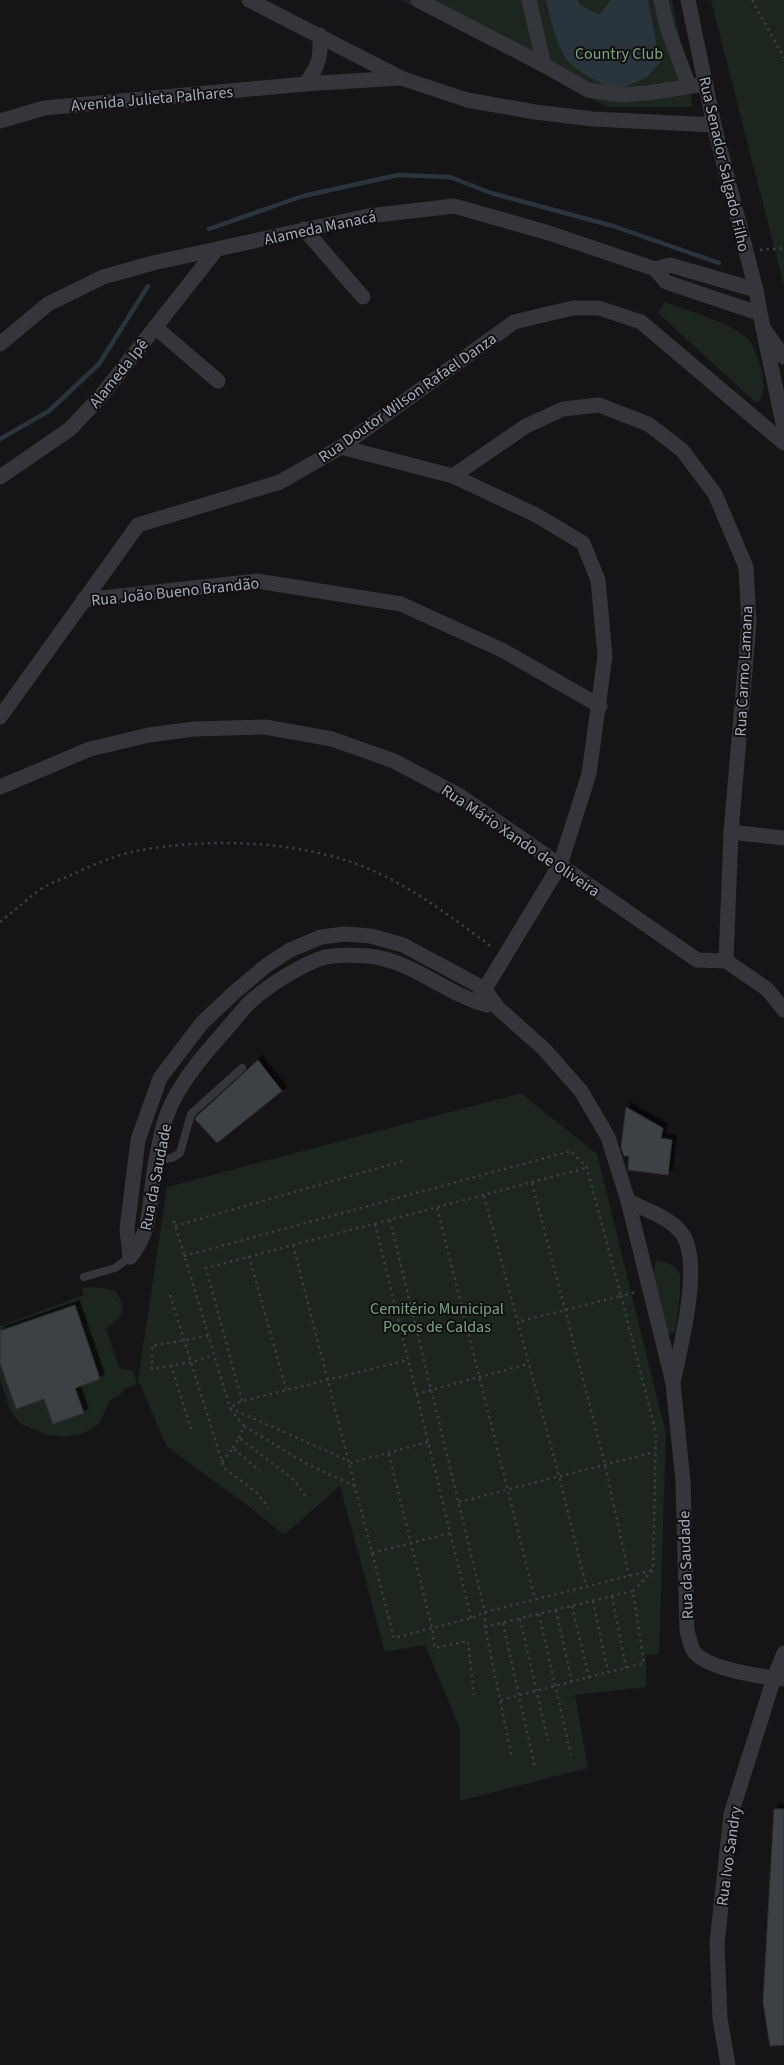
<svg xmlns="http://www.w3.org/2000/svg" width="784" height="2065" viewBox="0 0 784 2065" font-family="'Source Sans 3',sans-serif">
  <defs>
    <filter id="shadow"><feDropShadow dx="4.5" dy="-4.5" stdDeviation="0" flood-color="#0009"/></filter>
  </defs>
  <rect width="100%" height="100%" fill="#151517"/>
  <g fill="#1c251e">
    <polygon points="401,0 672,0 693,107 608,107"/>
    <polygon points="711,0 784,0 784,286"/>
    <path d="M665 302C684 309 737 325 749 340 754 347 758 359 761 368 764 380 765 389 760 401L755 402 658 313Z"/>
    <polygon points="521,1093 597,1154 666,1434 659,1654 646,1655 646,1687 575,1695 588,1768 460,1801 460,1729 425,1645 385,1652 340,1486 284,1535 247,1505 167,1447 138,1380 167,1187"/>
    <polygon points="657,1260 673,1265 680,1275 680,1295 675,1333 665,1334 652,1274"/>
    <path d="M97 1287 116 1291C128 1313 123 1315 106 1329L119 1368 133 1371 137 1384 124 1389 120 1395 110 1400 100 1422 92 1429 81 1434 66 1437 47 1435 21 1424 10 1410 0 1378V1326L84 1295 82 1288Z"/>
  </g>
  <path fill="#2a343c" d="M546 0H577L580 5 599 15 611 0H648L660 63 647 77 616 91C601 83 585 76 572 65 557 52 551 19 546 0Z"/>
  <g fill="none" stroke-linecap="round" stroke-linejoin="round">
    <g stroke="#2a343c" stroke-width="4.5">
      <polyline points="209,229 303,196 398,175 450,177 491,193 613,226 719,263"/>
      <polyline points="0,439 49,411 99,364 148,286"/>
    </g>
  </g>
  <g fill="#3e4044" stroke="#2f2f33" filter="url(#shadow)">
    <polygon points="258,1060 282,1091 217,1143 195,1119 196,1117"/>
    <polygon points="626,1107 663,1128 661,1138 672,1140 668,1175 628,1170 629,1156 624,1156 621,1148"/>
    <polygon points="75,1305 100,1379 75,1388 84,1413 53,1424 44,1399 16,1409 0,1363 0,1331"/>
    <polygon points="774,1809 784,1809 784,2045 770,2046 763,2002"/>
  </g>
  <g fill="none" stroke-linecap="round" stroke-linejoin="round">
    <g stroke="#3b3d43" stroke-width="2.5" stroke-dasharray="2.5 4" stroke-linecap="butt">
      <polyline points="752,0 784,58"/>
      <polyline points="760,250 784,248"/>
      <path d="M0 922C14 911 27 899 41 889 50 883 60 880 69 876 90 866 113 856 136 851 205 838 288 840 354 863 405 881 450 916 493 948"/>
      <polyline points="532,1183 605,1464 629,1576"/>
      <polyline points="484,1196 559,1476 586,1586"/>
      <polyline points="437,1208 535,1599"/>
      <polyline points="390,1220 485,1612 485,1627 512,1758"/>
      <polyline points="174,1221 230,1408 349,1461"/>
      <polyline points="375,1224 471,1618"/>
      <polyline points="175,1226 403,1161"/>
      <polyline points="293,1245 394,1638 471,1618 485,1612 653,1570"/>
      <polyline points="184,1256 571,1151 587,1168 621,1296 517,1322"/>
      <polyline points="249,1256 286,1389"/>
      <polyline points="170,1295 224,1468 256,1492 269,1508"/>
      <polyline points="208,1336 152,1346 152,1369 192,1362 214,1355"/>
      <polyline points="171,1365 191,1429"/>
      <polyline points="416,1394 528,1364"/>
      <polyline points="242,1401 206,1268 586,1168"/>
      <polyline points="244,1426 230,1408 242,1401 408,1360"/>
      <polyline points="239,1438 244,1426 307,1464 355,1486"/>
      <polyline points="233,1448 239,1438 292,1478 306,1497"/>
      <polyline points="389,1454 432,1628 435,1648 468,1641 474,1695"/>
      <polyline points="222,1462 233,1448 260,1471"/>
      <polyline points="350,1463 428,1442"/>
      <polyline points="459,1502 655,1452"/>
      <polyline points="372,1553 450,1533"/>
      <polyline points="633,1591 653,1570 656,1433 621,1296 636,1292"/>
      <polyline points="612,1596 626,1668"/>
      <polyline points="593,1601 608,1672"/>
      <polyline points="572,1606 589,1678"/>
      <polyline points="556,1610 572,1682"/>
      <polyline points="539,1614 571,1755"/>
      <polyline points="520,1619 548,1741"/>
      <polyline points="503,1623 535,1768"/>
      <polyline points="485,1627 633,1591 644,1663 501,1700"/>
    </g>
    <g stroke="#35363c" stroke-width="8">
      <polyline points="156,1160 172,1158 180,1153 191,1114 242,1068"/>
      <polyline points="84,1277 115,1268 130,1257"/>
    </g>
    <g stroke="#35363c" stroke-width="15">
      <polyline points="249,0 401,78 467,100 535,112 593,119 714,125"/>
      <polyline points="418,0 544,65 588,90 620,95 648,93 706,84"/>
      <polyline points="529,0 544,65"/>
      <polyline points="661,0 667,27 689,86"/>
      <polyline points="688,0 714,125 756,290 763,328"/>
      <path d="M305 84C319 66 321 58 320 35"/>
      <polyline points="0,121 44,108 305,84 400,78"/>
      <polyline points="304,229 363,297"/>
      <polyline points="756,290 670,265 655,269 666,282 758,313"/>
      <polyline points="155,327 218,381"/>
      <polyline points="0,344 48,304 103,277 153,263 368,216 454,206 549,233 655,269"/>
      <polyline points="784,357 763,328 784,428"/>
      <polyline points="341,447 453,476 536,515 583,543 598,580 605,656 589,774 560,865 477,1002"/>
      <polyline points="453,476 526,426 563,409 599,405 648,424 682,450 715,494 746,567 749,623 731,832 726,961"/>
      <polyline points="0,477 70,429 101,396 216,250"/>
      <polyline points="83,600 257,581 401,604 504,651 600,706"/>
      <polyline points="0,717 138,525 280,482 341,447 514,322 573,308 599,308 641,322 784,443"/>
      <polyline points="0,787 90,749 149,735 194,729 265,727 332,739 394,761 460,796 697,960 726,961 767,989 784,1010"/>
      <polyline points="731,832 784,838"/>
      <path d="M628 1201C646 1210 672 1218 683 1235 702 1265 681 1344 674 1378"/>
      <path d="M130 1257 127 1229 138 1140 160 1078 202 1023 237 990 267 965 290 950 321 937 344 934 371 936 403 945 474 983 485 990 498 1008 544 1049 581 1091 608 1137 628 1201 673 1383 683 1481 687 1631C689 1637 690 1644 693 1650 704 1669 763 1677 784 1679"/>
      <path d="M130 1257C152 1232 149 1203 154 1172 156 1158 159 1144 162 1131 170 1094 199 1060 224 1032 232 1023 240 1012 249 1003 266 987 296 968 319 959 333 954 353 955 368 956 412 960 445 994 487 1005"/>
      <polyline points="728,2065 720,2019 717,1943 731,1814 774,1678 784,1653"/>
    </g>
  </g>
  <g text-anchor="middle" stroke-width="4" stroke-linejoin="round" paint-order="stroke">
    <g font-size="16" fill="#7ba57e" stroke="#101012">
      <text x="619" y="59">Country Club</text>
      <text x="437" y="1314">Cemitério Municipal<tspan x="437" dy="18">Poços de Caldas</tspan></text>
    </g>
    <g font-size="16" fill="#a5abb8" stroke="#101012">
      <text transform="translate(152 98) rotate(-5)" y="6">Avenida Julieta Palhares</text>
      <text transform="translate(725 164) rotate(77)" y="6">Rua Senador Salgado Filho</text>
      <text transform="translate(320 227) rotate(-12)" y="6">Alameda Manacá</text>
      <text transform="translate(118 373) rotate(-51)" y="6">Alameda Ipê</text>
      <text transform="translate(407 397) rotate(-35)" y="6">Rua Doutor Wilson Rafael Danza</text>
      <text transform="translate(175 591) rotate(-6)" y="6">Rua João Bueno Brandão</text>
      <text transform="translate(743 671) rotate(-87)" y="6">Rua Carmo Lamana</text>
      <text transform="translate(521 840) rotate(34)" y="6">Rua Mário Xando de Oliveira</text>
      <text transform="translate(155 1177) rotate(-79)" y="6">Rua da Saudade</text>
      <text transform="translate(685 1565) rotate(-92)" y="6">Rua da Saudade</text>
      <text transform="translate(728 1856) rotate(-82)" y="6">Rua Ivo Sandry</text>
    </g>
  </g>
</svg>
